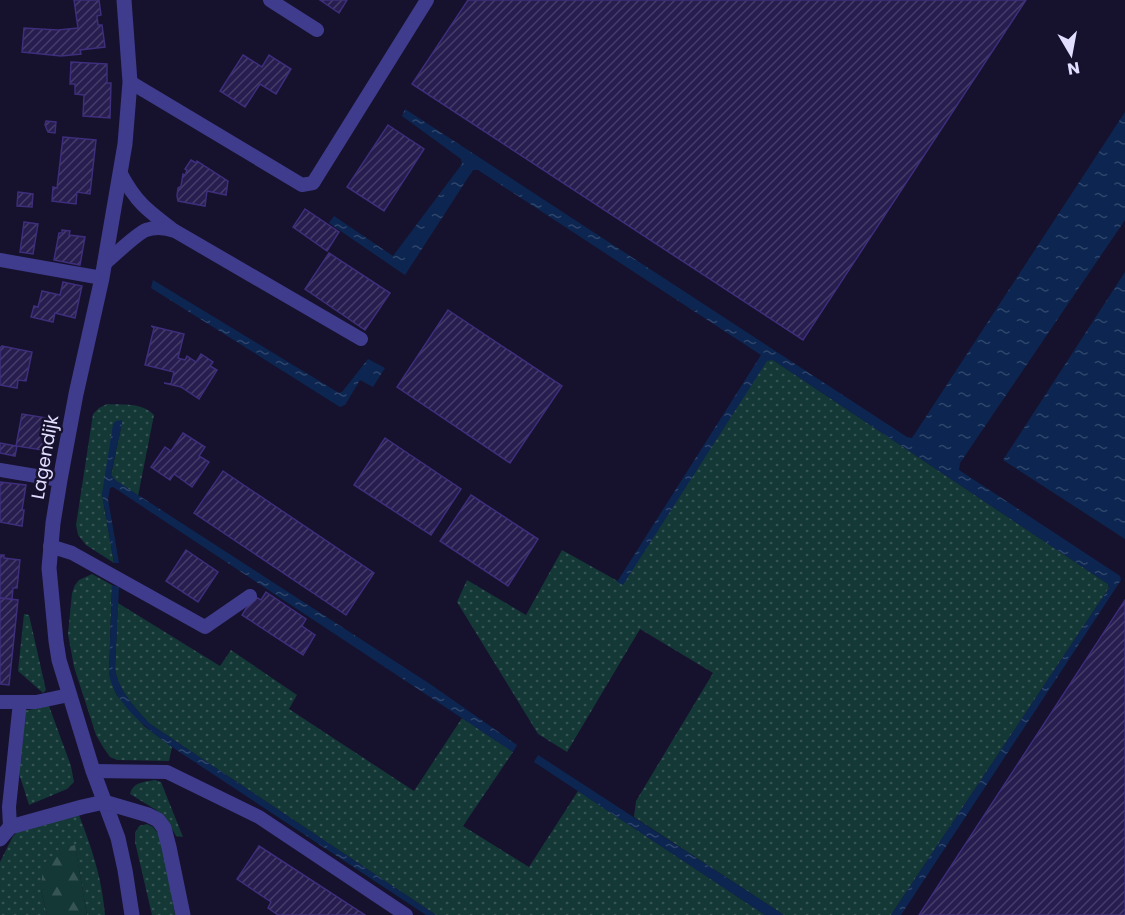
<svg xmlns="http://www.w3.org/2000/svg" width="1125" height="915" viewBox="0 0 1125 915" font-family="Poppins,sans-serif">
  <defs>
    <pattern id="grass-dots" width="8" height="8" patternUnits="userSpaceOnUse" patternTransform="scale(1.5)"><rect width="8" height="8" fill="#143836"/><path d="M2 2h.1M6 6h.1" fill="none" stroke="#365454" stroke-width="1.8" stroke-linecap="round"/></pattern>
    <pattern id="forest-firs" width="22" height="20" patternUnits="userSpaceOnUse" patternTransform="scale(1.5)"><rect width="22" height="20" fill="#143836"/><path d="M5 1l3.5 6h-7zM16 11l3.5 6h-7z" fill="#365454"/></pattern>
    <pattern id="water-ripples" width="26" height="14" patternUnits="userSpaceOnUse" patternTransform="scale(1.5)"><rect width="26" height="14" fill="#0c2651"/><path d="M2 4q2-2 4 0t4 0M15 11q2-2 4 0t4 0" fill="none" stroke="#2f456b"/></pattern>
    <pattern id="building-hatch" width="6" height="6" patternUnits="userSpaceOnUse" patternTransform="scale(1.5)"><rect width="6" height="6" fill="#271d4f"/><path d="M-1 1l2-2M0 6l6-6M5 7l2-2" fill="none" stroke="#463d69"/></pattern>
  </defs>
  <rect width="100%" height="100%" fill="#16112d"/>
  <g fill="url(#grass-dots)">
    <polygon points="767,360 773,360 1108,584 1109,588 891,915 784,915 634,817 636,801 713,673 640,629 567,752 538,734 457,602 467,580 526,615 562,550 623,584"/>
    <path d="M107 404C123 405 142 402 154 415L138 496 115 480 111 475 122 423V420L102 494 114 563 86 545 78 535 76 525 93 414 99 408Z"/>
    <polygon points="92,574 112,585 109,674 116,694 144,726 172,747 169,761 117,760 110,757 103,747 96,735 74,667 68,634 72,593 75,585 79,580"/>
    <path d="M118 603 220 666 231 650 297 695 289 709 414 791 462 718 513 752 463 826 529 867 578 791 765 915H436L150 724C136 709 118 690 115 669Z"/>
    <polygon points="24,614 29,615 46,690 43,693 18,671"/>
    <polygon points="49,706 71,766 74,782 67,789 29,805 16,764 23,711"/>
    <path d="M155 780 161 782 183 837 176 836 167 820 156 810 130 794C133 782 144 782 155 780Z"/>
    <path d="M79 815C92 849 102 878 105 915H87L75 846 41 890 47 915H0V862L13 836 17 832Z"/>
    <polygon points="147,824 153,827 161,837 175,915 152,915 135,842 135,833 139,826"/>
  </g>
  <polygon fill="url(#forest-firs)" points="75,845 87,915 47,915 41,890 43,864 61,849"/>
  <g fill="url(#water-ripples)">
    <polygon points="405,109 907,437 912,438 1125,112 1125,220 960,463 959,470 1120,576 1121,580 901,915 891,915 1109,588 1108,584 773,360 767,361 623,585 617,582 761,355 478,170 473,170 405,275 396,269 329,223 334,216 393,256 462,164 461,159 402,116"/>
    <polygon points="1125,272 1125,539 1003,460"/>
    <polygon points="153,280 339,393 342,392 368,359 385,368 373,387 360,380 345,405 340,407 151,288"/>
    <polygon points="122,420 122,423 111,474 115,480 430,684 517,745 513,752 113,487 110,488 108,499 119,563 114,563 102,494 113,424 116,421"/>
    <path d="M112 585 119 587 115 669C118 690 136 709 150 724L436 915H426L172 747C149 730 114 704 109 674Z"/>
    <polygon points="538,755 784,915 765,915 534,762"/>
  </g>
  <g fill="url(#building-hatch)" stroke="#3e2e7b" stroke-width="1.5">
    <polygon points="74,0 99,0 101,15 97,16 98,25 102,25 105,47 80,50 81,54 61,56 22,52 24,28 58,30 78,28"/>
    <polygon points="320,0 347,0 339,13"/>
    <polygon points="468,0 1026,0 803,340 412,84"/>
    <polygon points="243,55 262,67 269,55 291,69 276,94 260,84 245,107 220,91"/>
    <polygon points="71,62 107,64 107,83 111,83 110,118 83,116 84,95 75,94 75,84 70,84"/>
    <polygon points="46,121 56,122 55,133 48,132 45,125"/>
    <polygon points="388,125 424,149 384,211 347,187"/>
    <polygon points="63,137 96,140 90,194 77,192 76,204 52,201 53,187 57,188"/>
    <polygon points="191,160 196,163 197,161 228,181 226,195 207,191 205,206 178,201 177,196 178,188 181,186 183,174 185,175 187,170 185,169"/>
    <polygon points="18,192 33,194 32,207 17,206"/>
    <polygon points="305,209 339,232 327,251 293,227"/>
    <polygon points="24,222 38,224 33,254 20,252"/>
    <polygon points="62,230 70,231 69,235 85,237 80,265 54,260 59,233 62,233"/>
    <polygon points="329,253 390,293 365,330 305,289"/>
    <polygon points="63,282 82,286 75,318 55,313 53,322 31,317 34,306 38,307 42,291 60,295"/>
    <polygon points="448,310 562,386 510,463 397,387"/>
    <polygon points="151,326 184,334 178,358 185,360 187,356 196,362 201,354 213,362 210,366 217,370 199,399 181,387 164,383 171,384 174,372 145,365 154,328"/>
    <polygon points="2,346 32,352 26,381 18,380 17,388 0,385 0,347 2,347"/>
    <polygon points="22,414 47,418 42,450 17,446 15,456 0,453 0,443 16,446"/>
    <polygon points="183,433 205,447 199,456 209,462 192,487 174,474 170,480 151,467 165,447 171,451"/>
    <polygon points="385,438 461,489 431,535 354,485"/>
    <polygon points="223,471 374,573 346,615 194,513"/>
    <polygon points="0,482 26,485 22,510 24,510 22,526 0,522"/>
    <polygon points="471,495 538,539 508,586 440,541"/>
    <polygon points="186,550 218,572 198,602 166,581"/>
    <polygon points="0,555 4,555 4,558 20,560 17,588 13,588 12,599 0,598"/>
    <polygon points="266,592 306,619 302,626 315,635 303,655 242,615 254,596 261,600"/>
    <polygon points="0,598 18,600 9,685 0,684"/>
    <polygon points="1125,600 1125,915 919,915"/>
    <polygon points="259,846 365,915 278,915 268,908 271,902 237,879"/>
  </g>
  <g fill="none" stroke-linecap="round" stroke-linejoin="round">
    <g stroke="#3f3c8d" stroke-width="14">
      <polyline points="270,0 317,30"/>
      <polyline points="130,82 302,185 313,183 427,0"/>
      <path d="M121 174C136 202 147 210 172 229"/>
      <polyline points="0,260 102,278"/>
      <path d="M104 264C114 256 136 234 146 230 155 227 166 228 175 231L361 339"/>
      <polyline points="0,470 60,480"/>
      <polyline points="50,546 72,553 205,627 250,596"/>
      <polyline points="0,702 36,702 69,695"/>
      <polyline points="93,771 167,772 259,817 406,915"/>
      <polyline points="10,827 9,807 20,702"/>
    </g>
    <g stroke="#3f3c8d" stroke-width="15">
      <polyline points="124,0 130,82 125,144 102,278 76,394 60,480 53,523 49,568 56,641 59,660 93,771 118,838 125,870 132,915"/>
      <polyline points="0,839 10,827 82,807 104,802 148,815 158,820 164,828 169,847 183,915"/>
    </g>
  </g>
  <g text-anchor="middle" stroke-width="5" stroke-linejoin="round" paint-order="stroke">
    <g font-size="18" fill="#e1deff" stroke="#16112d">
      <text transform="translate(45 457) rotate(-80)" y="6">Lagendijk</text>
    </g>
  </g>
  <g transform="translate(1071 54) rotate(170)" stroke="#16112d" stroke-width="4.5" paint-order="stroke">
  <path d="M0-4.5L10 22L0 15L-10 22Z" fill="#e1deff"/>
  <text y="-9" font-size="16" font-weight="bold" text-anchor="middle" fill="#e1deff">N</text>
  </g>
</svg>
